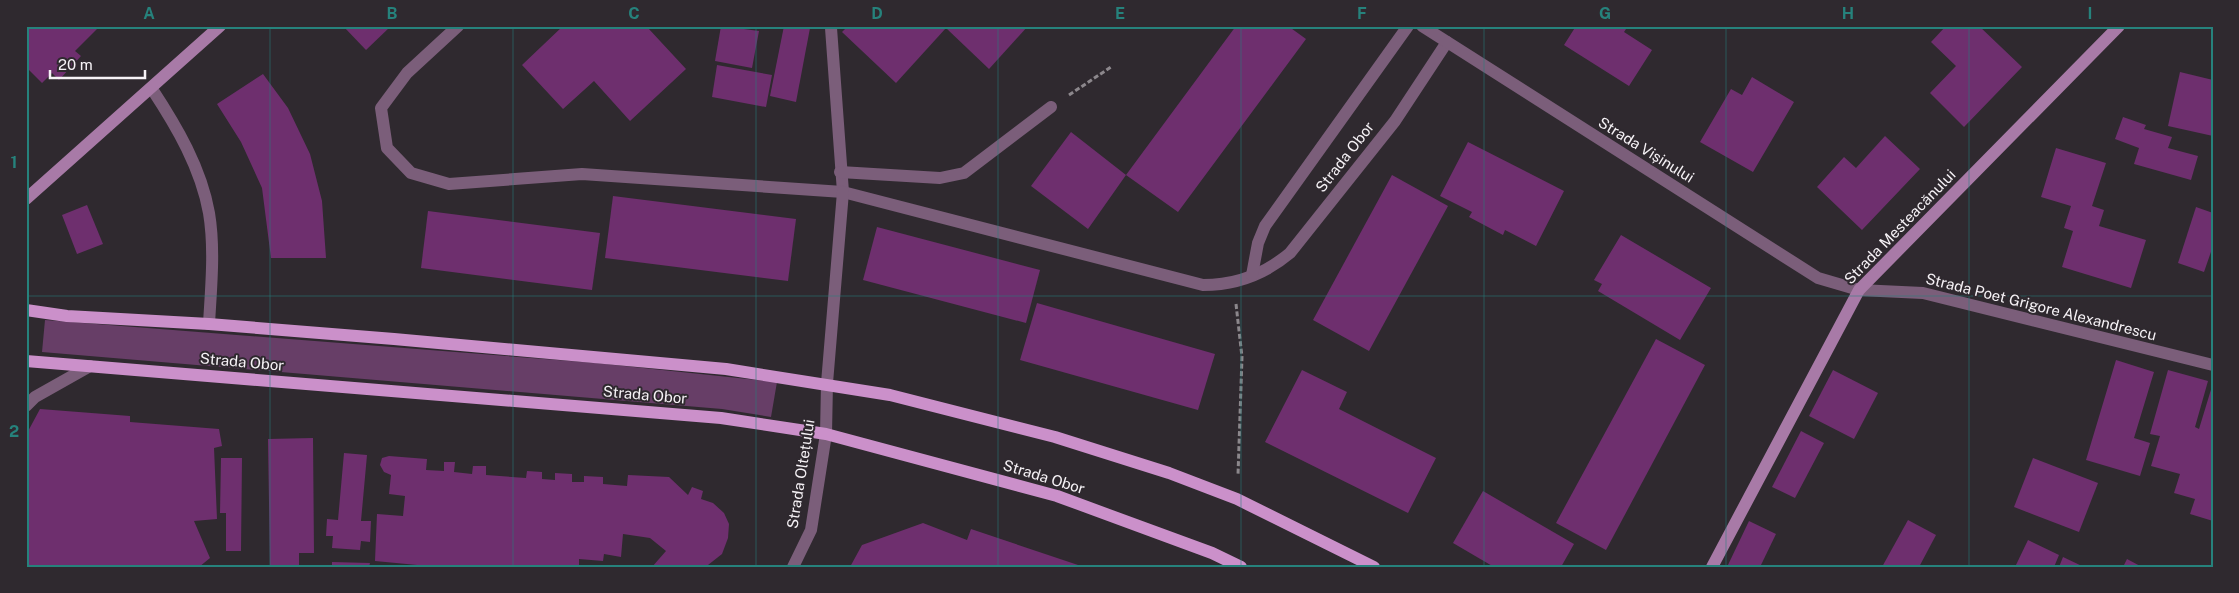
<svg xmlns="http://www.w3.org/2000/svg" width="2239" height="593" viewBox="0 0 2239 593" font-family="'Public Sans',sans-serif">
  <rect width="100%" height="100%" fill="#2f292f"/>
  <polygon fill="#673e67" points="45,320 596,363 777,382 771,417 722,409 42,352"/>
  <g fill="#6e2f6e">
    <polygon points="26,26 100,26 75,51 81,56 59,80 52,73 42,83 26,67"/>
    <polygon points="343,26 391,26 366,50"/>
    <polygon points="563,26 650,26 648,28 686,69 630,121 594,81 563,109 522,65"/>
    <polygon points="721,26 759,31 752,68 715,61"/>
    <polygon points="784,26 810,28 796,102 770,96"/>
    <polygon points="848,26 944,26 946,28 896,83 842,32"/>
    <polygon points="947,26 1028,26 989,69 946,28"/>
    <polygon points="1236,26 1288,26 1306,39 1178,212 1126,175 1088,229 1031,186 1071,132 1126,175"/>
    <polygon points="1576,26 1628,26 1624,32 1652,50 1629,86 1564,45"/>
    <polygon points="1946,26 1979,26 2022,67 1964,127 1930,93 1956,66 1931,42"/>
    <polygon points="717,65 772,75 766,107 712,97"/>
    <polygon points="2180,72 2213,80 2213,136 2168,126"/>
    <polygon points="263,74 288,108 310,154 322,201 326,258 271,258 262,188 241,142 217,104"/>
    <polygon points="1752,77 1794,102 1753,172 1700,142 1731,89 1742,95"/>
    <polygon points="2123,117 2146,125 2144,129 2172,137 2168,148 2198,156 2191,180 2134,164 2139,148 2115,139"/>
    <polygon points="1885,136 1920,169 1862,230 1817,187 1844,157 1856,168"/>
    <polygon points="1468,142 1564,191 1536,246 1505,230 1503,235 1469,217 1472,212 1440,196"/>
    <polygon points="2056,148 2106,163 2092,206 2104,210 2099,226 2146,240 2131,288 2062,267 2073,231 2064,228 2071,206 2041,197"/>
    <polygon points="1392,175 1448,206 1369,351 1313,320"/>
    <polygon points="613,196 796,219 788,281 605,258"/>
    <polygon points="87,205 103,244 77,254 62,215"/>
    <polygon points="2196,207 2213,213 2213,246 2204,272 2178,263"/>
    <polygon points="428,211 600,233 592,290 421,268"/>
    <polygon points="877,227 1040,270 1026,323 863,280"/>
    <polygon points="1621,235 1711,288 1680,340 1598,291 1602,284 1594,280"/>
    <polygon points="1037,303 1215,354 1198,410 1020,360"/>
    <polygon points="1656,339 1705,365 1606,550 1556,523"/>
    <polygon points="2116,360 2154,372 2134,438 2150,443 2140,476 2086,460"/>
    <polygon points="1302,370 1347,392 1339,409 1436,458 1408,513 1265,442"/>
    <polygon points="1833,370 1878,393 1854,439 1809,416"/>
    <polygon points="2168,370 2208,381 2195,427 2199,429 2213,383 2213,521 2190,514 2195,499 2174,493 2180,474 2151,466 2160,436 2150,434"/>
    <polygon points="40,409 130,416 130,422 219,429 222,446 214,448 217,519 194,521 210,558 199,567 26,567 26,435"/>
    <polygon points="1801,431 1824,443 1795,498 1772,487"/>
    <polygon points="313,438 314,553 299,553 299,567 270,567 268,439"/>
    <polygon points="344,453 367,455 361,521 371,521 370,542 361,541 360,550 332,548 333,536 326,536 327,519 338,520"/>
    <polygon points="389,456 427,459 426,470 444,471 444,462 455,462 454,472 472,474 473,466 486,466 486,475 526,478 527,471 542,472 542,479 555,480 555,473 572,474 572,482 584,482 584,476 603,477 603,484 627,486 628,475 669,477 688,495 692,487 703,491 701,499 713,503 724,513 729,524 728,538 722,554 708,565 710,567 652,567 666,551 650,538 623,534 621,557 604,554 603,561 579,559 579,567 417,567 417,565 375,561 377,514 403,516 405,496 389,494 391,475 384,472 380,465 382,458"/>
    <polygon points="221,458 242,458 241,551 226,551 226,513 220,513"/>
    <polygon points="2033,458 2098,483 2079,532 2014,507"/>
    <polygon points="1483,491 1574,544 1561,567 1494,567 1453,543"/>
    <polygon points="1908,520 1936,535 1919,567 1882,567"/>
    <polygon points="1749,521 1776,534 1760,567 1727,567"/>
    <polygon points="923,523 967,540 971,529 1084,567 850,567 862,545"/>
    <polygon points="2028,540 2059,555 2054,567 2015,567"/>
    <polygon points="2063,557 2084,567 2059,567"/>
    <polygon points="2127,559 2142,567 2123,567"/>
    <polygon points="332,562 370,563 369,567 332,567"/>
  </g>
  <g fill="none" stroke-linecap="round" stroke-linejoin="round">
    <g stroke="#8c878c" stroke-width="3" stroke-dasharray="5 2.5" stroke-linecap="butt">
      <polyline points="1069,95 1111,67"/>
      <polyline points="1236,304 1242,357 1238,475"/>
    </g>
    <g stroke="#7b5e7a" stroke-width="12">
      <polyline points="831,28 843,192"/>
      <path d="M152 89C177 127 201 168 209 213 215 249 211 288 209 324"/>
      <polyline points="840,172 940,178 964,173 1051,107"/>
    </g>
    <g stroke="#7b5e7a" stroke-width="12">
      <path d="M458 26 407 73 381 108 387 148 411 173 449 184 582 174 843 192 1203 285C1235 285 1265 274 1290 253L1395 121 1447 42"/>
      <polyline points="1422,26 1818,278 1859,290 1923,293 2213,365"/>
      <polyline points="1252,275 1258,243 1265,226 1408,26"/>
      <polyline points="26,406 35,397 90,366"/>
      <polyline points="793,567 811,530 826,434 827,383 843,192"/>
    </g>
    <g stroke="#a87aa7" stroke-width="12">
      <polyline points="26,199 220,26"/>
      <polyline points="1712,567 1859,290 2119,26"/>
    </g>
    <g stroke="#cb90ca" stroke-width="12">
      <polyline points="26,310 67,316 209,324 394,339 726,369 890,395 1055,437 1169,473 1237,499 1374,567"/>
      <polyline points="26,361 721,418 826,434 1057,496 1212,553 1241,567"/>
    </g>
  </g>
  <path fill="none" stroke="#26827c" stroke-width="1" stroke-opacity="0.55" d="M270 26V567M513 26V567M756 26V567M998 26V567M1241 26V567M1484 26V567M1726 26V567M1969 26V567M26 296H2213"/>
  <g text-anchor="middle" stroke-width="4" stroke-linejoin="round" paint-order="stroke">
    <g font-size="15" fill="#f6f2f6" stroke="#2f292f">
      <text transform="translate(1646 150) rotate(32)" y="5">Strada Vișinului</text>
      <text transform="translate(1345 157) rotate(-52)" y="5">Strada Obor</text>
      <text transform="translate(1900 227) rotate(-46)" y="5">Strada Mesteacănului</text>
      <text transform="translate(2041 307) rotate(14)" y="5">Strada Poet Grigore Alexandrescu</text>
      <text transform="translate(242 362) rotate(5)" y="5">Strada Obor</text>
      <text transform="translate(645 395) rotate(5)" y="5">Strada Obor</text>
      <text transform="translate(801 474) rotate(-81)" y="5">Strada Oltețului</text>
      <text transform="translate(1044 477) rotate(17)" y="5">Strada Obor</text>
    </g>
  </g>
  <rect width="2239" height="593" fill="none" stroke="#2f292f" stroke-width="55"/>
  <path d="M50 70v8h95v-8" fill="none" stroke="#f6f2f6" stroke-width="2.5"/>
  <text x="58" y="70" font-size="15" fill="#f6f2f6" stroke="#2f292f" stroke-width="4" paint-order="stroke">20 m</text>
  <rect x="28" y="28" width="2184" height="538" fill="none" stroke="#26827c" stroke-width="2"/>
  <g font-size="16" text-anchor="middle" font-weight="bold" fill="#26827c">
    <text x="149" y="19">A</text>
    <text x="392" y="19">B</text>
    <text x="634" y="19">C</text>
    <text x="877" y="19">D</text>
    <text x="1120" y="19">E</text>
    <text x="1362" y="19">F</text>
    <text x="1605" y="19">G</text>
    <text x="1848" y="19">H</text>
    <text x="2090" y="19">I</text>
    <text x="14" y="168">1</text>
    <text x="14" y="437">2</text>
  </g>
</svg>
